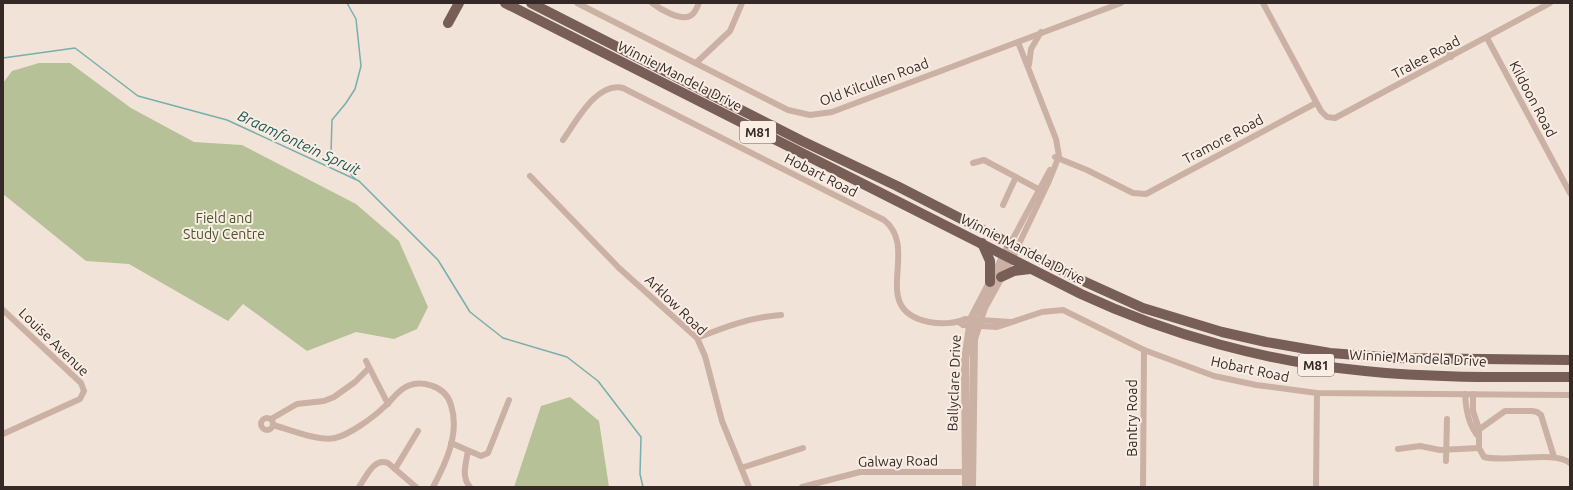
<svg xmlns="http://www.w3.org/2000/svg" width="1573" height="490" viewBox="0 0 1573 490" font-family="Ubuntu,sans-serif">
  <rect width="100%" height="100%" fill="#f2e3d8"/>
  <g fill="#b7c197">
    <polygon points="39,63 70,63 131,108 194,142 242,145 356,204 399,241 428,307 417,329 394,339 356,332 307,351 243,304 228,321 129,264 86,261 3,194 3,83 12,71"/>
    <polygon points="570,397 599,421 609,487 514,487 541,406"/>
  </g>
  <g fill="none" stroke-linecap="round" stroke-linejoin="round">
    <g stroke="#76afac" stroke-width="1.5">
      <polyline points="347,3 356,19 361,66 355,89 346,103 332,120 331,153 355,179"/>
      <polyline points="3,58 75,48 138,96 227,120 359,181 438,260 470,312 503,338 567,357 598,381 641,437 640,474 643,487"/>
    </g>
    <g stroke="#cab1a3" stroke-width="6">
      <polyline points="577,3 788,110 810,115 832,112 1121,3"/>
      <path d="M652 3C660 9 680 21 690 16 695 14 697 7 699 3"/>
      <polyline points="1263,3 1321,111 1327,117 1335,118 1550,3"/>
      <polyline points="1487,38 1570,193"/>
      <polyline points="1447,49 1451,57"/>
      <polyline points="696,63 730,31 742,3"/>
      <polyline points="1029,65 1031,49 1041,32"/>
      <path d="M563 140C576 122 597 81 623 88L884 220C921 249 867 310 929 322 940 324 955 324 965 319L1011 322"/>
      <polyline points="1055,157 1087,170 1133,193 1146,194 1316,103"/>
      <polyline points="973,163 984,160 1040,190"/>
      <polyline points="530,176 619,268 697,338 705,356 722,421 749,487"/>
      <polyline points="1003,205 1016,177"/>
      <polyline points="1010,244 1050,170"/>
      <polyline points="1017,248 1049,181 1059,156 1056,139 1018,42"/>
      <polyline points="3,310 81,383 84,391 80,399 3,434"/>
      <polyline points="959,322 963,325 997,327 1042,312 1063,310 1144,350 1214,376 1256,385 1317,393 1570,395"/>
      <path d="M697 338C725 327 751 317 781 315"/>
      <polyline points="366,361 388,404"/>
      <path d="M1465 394C1466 409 1468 423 1477 435"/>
      <path d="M1473 394V411L1479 429V448L1484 457C1506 463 1555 450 1570 463"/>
      <circle cx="267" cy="424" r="6"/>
      <polyline points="271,419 297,404 324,401 334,397 355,382 369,368"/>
      <path d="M273 425C289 429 319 442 335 438 349 435 374 417 384 407 391 401 396 393 404 388 420 378 446 386 451 405 460 433 446 463 433 487"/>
      <polyline points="1477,431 1505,411 1532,411 1537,412 1541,415 1554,457"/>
      <polyline points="451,443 481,456 488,453 509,400"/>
      <polyline points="1398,449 1420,446 1440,450 1479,448"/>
      <path d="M468 451C466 463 461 477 470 487"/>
      <polyline points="1446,461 1447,419"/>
      <polyline points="741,468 803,448"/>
      <polyline points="395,469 418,431"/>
      <path d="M359 487C366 477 374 457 388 463L416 487"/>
      <polyline points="802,487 860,472 969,472"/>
      <polyline points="1143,487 1144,350"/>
      <polyline points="1316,487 1317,393"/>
    </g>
    <g stroke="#cab1a3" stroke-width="8">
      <polyline points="966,487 965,360 971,319 1010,244"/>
      <polyline points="972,487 974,339 984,308 1017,248"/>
    </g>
    <g stroke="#775e56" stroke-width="10">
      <path d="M505 3 1081 294C1169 335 1268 362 1365 371 1433 378 1502 377 1570 377"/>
      <polyline points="531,3 802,141 897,186 1081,280 1143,308 1222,332 1266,342 1330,353 1397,358 1570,360"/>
      <polyline points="448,23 459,3"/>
      <polyline points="982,243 990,261 990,282"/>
      <polyline points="1001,277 1014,271 1030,269"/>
    </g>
  </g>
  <g text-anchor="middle" stroke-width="4" stroke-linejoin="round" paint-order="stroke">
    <g fill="#f9ede4" stroke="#70645f" stroke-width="1">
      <rect x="740" y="121" width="36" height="22" rx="3"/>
      <rect x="1298" y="354" width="36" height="22" rx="3"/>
    </g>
    <g font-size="13" font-weight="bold" fill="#352926">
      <text x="758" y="137">M81</text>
      <text x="1316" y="370">M81</text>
    </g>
    <g font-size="14" fill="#352926" stroke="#f9ede4">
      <text transform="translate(1426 57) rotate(-28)" y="5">Tralee Road</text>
      <text transform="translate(680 76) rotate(27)" y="5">Winnie Mandela Drive</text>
      <text transform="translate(874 82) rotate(-20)" y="5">Old Kilcullen Road</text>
      <text transform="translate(1533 99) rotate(62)" y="5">Kildoon Road</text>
      <text transform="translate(1223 139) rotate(-28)" y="5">Tramore Road</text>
      <text transform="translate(821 175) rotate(27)" y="5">Hobart Road</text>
      <text transform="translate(1023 249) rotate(27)" y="5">Winnie Mandela Drive</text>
      <text transform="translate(676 305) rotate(44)" y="5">Arklow Road</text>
      <text transform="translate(54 342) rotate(44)" y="5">Louise Avenue</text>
      <text transform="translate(1418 358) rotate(3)" y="5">Winnie Mandela Drive</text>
      <text transform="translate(1250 369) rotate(12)" y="5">Hobart Road</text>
      <text transform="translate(954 383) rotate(-88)" y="5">Ballyclare Drive</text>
      <text transform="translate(1132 418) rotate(-90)" y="5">Bantry Road</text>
      <text transform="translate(898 461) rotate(-1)" y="5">Galway Road</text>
    </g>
    <g font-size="14" fill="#485429" stroke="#f9ede4">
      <text x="224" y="223">Field and<tspan x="224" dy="16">Study Centre</tspan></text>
    </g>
    <g font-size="15" font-style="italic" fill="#1a5755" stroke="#f9ede4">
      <text transform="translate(299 143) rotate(25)" y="5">Braamfontein Spruit</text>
    </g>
  </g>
  <rect width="1573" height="490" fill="none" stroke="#352926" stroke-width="8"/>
</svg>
